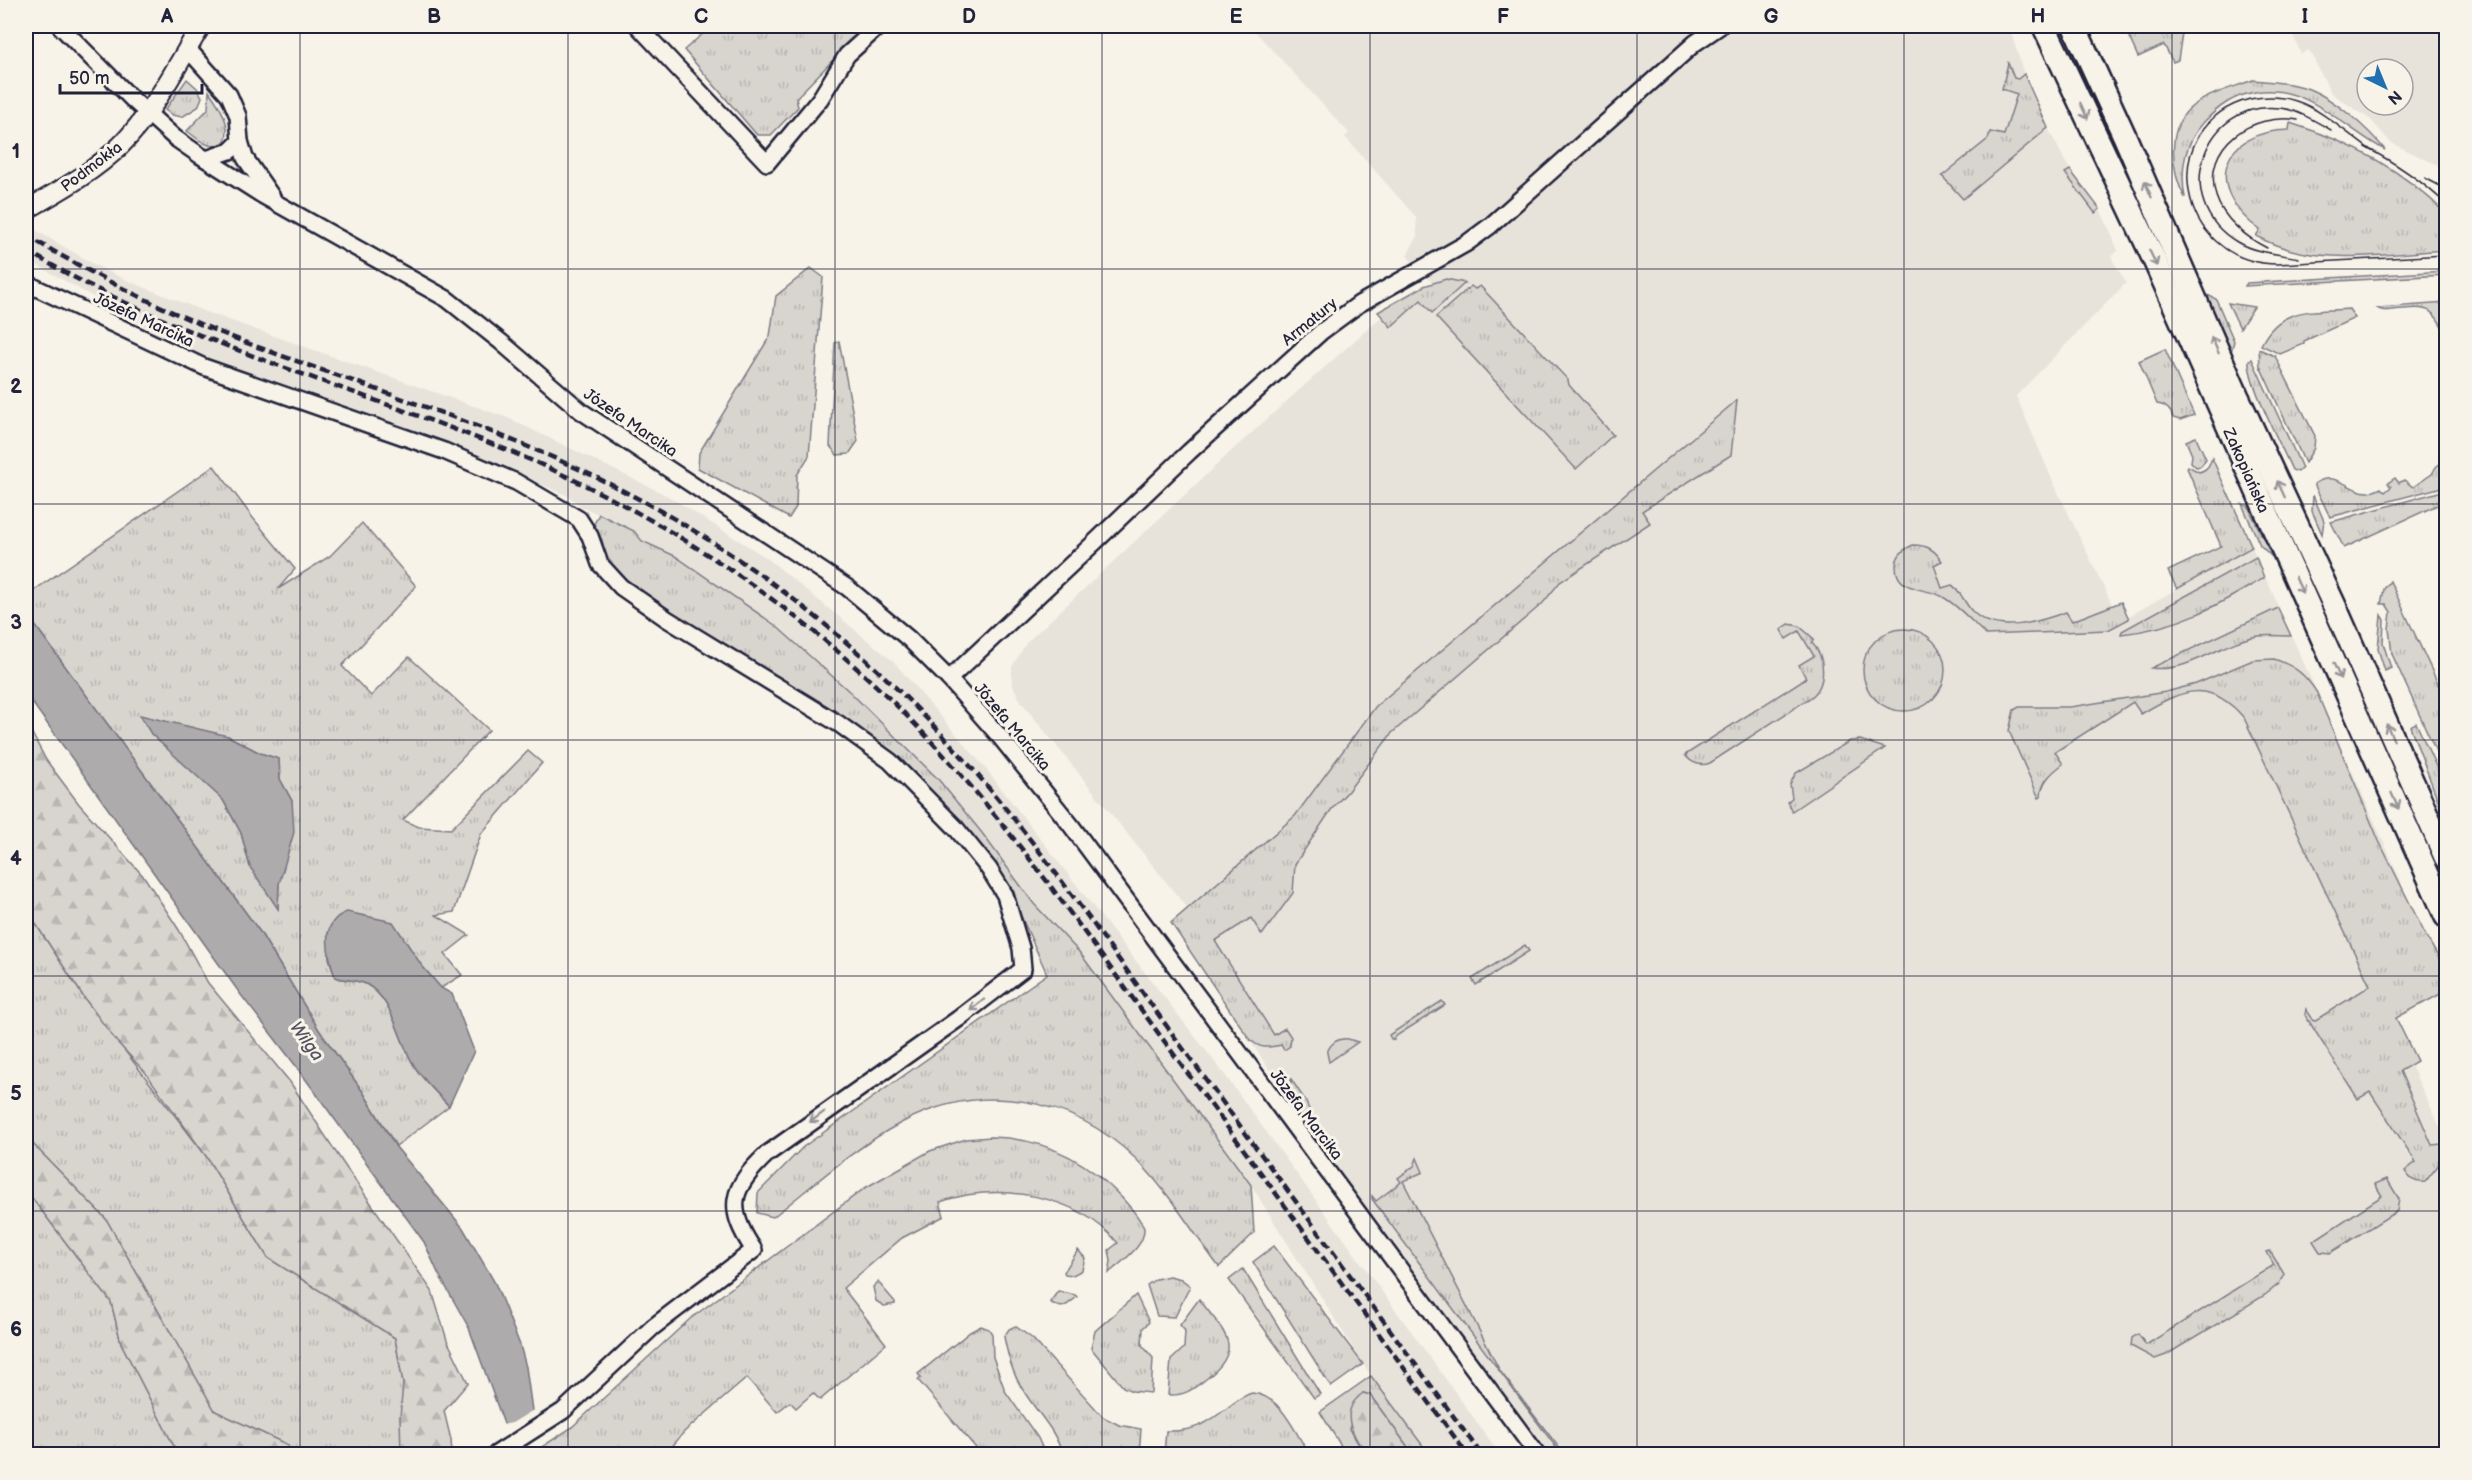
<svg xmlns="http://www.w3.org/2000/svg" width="2472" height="1480" viewBox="0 0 2472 1480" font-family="'Balsamiq Sans',sans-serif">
  <defs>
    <pattern id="grass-tufts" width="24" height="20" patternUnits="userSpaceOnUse" patternTransform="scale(1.5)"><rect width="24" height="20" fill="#d8d5cf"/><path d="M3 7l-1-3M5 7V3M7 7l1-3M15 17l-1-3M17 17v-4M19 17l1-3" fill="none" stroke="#b9b7b3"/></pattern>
    <pattern id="forest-firs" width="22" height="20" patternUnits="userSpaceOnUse" patternTransform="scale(1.5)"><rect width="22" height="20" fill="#d8d5cf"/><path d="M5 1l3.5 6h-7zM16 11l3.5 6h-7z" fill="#b9b7b3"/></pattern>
  </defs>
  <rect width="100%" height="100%" fill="#f7f3e8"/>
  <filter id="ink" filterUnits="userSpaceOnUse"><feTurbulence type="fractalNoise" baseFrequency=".0167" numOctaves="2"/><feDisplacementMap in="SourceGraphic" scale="12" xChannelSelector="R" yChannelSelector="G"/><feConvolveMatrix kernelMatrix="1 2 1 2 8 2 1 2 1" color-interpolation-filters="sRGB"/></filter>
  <g filter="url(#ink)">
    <g fill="#e7e3db" fill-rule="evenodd">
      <polygon points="1250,26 2009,26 2024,74 2048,128 2067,165 2100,209 2112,235 2118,251 2111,257 2126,283 2016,396 2055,486 2120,621 2252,547 2401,881 2420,975 2378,995 2446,1140 2446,1454 1549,1454 1326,1153 1170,923 1187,908 1022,703 1012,684 1012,667 1026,643 1238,445 1382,316 1435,286 1407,256 1417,236 1416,217 1345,137 1349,133"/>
      <path d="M2289 26H2446V169L2391 143 2371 120 2331 93 2309 50 2301 54ZM2367 69H2403V105H2367Z"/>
      <polygon points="27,225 95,265 131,282 206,312 508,418 668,496 767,558 893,661 986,769 1225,1075 1500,1454 1429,1454 1363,1364 1251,1185 1080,953 1034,904 938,779 850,692 775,625 675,556 642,541 634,531 581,506 568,496 529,479 517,471 318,397 209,361 175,343 26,259"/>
    </g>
    <g fill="url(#grass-tufts)" stroke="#7d7c85" stroke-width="1.5" fill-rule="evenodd">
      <polygon points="712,26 866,26 796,98 798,107 771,135 757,135 684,50"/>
      <polygon points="2126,26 2170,26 2168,31 2182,33 2178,60 2173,62 2164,45 2138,57 2124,26"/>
      <polygon points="2008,63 2014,78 2018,79 2024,74 2048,128 1963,199 1942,176 1988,139 1990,132 2004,135 2017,94 2002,89"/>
      <polygon points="187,79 197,88 202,97 198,107 182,117 172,115 165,110"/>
      <path d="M2253 80C2271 82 2291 82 2309 89 2334 99 2368 128 2385 150 2342 127 2307 83 2255 92 2233 96 2219 106 2204 122 2184 144 2180 169 2185 198 2172 174 2166 131 2189 109 2205 94 2233 88 2253 80Z"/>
      <path d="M209 91C219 105 232 124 225 141 211 153 200 140 187 131L208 109Z"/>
      <path d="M2290 123C2348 141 2404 170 2446 214V250C2383 254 2314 268 2256 236L2260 230C2203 189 2219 131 2289 130Z"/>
      <polygon points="2070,170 2100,209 2095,213 2065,173"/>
      <polygon points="811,268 823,277 809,456 797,475 796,507 789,518 698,468 699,453 770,336 776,296"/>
      <polygon points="2446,271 2446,275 2245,286 2247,283"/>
      <polygon points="1446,279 1465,283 1432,313 1421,300 1391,327 1378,312 1424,286"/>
      <polygon points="1471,286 1475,289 1480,286 1568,380 1569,385 1613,435 1576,469 1436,317"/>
      <polygon points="2205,294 2216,299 2234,341 2231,352"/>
      <polygon points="2228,303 2254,307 2240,328"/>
      <path d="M2446 303V335C2432 302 2424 308 2391 310 2385 311 2382 311 2377 308Z"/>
      <path d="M2349 309 2355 318 2304 341V344L2280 354 2261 345C2280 306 2311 312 2349 309Z"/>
      <polygon points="839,341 858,441 849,454 837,455 830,446 835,343"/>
      <path d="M2165 349 2194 415 2180 420 2173 418C2171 410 2166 405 2157 404L2139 361Z"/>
      <polygon points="2259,349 2275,356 2315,436 2314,448 2305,463 2260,366"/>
      <path d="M2252 359 2302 468 2298 472 2292 470C2282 447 2247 381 2249 360Z"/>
      <path d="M1737 400 1731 455 1642 511 1650 523 1560 582 1543 603 1392 733 1348 791 1331 810 1295 864 1293 893 1262 935 1251 918 1215 941 1274 1035 1285 1028 1291 1037 1290 1046 1284 1050 1281 1045C1267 1048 1261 1049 1250 1040L1171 923 1295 816 1376 706Z"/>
      <polygon points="2196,437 2206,459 2201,466 2196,467 2191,462 2192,455 2186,441"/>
      <path d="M2212 458 2252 547 2177 589 2168 571 2221 546 2187 468 2188 466 2199 472C2207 470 2209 466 2212 458Z"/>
      <path d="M2446 459V486L2330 517 2314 484C2341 465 2353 504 2381 488L2385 492 2391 487 2388 483 2395 478 2399 483 2404 480 2413 487 2432 474 2436 467Z"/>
      <path d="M214 466 253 518 295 569 278 589 330 556 362 523 416 586 342 666 371 696 409 657 489 730 403 820 419 827 451 829 528 751 542 763 481 834 454 912 436 915 469 935 445 954 462 975 441 988 422 966 328 933 329 958 335 977C345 981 356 979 366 984 395 1000 398 1042 415 1067 424 1081 438 1094 449 1106L396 1146 363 1092 319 1030 260 932 26 613V596ZM228 736 260 753 279 759 280 779 292 801 279 884 278 908 250 867 241 833 223 800Z"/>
      <polygon points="2446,490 2446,501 2344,548 2331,522"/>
      <polygon points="2313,495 2324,521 2322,534 2312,511"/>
      <polygon points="2242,504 2248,506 2272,557 2260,545"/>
      <path d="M599 514 634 531 642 541 675 556 775 625 850 692 938 779 982 833 1034 904 1080 953 1251 1185 1254 1233 1219 1267C1192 1231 1168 1191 1136 1159 1072 1097 981 1080 901 1123 855 1147 814 1185 773 1217L757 1213 758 1193 803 1147 1047 974 1016 905 927 789 621 580 606 558 602 540 594 524Z"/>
      <path d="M1913 545C1927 545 1934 549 1942 561L1934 565 1942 588 1952 585C1960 590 1965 604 1972 611 1996 636 2038 622 2066 612L2072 621 2121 602 2129 619 2108 630 1986 635C1972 622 1960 607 1943 597 1927 587 1896 593 1896 566 1896 556 1904 549 1913 545Z"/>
      <path d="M2256 557 2264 578C2215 607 2179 628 2121 634L2122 631Z"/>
      <polygon points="2390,581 2446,701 2446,765 2443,767 2392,654 2389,629 2391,612 2386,604 2381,604 2384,589"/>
      <path d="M2278 608 2291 636C2280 636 2269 635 2258 636 2220 642 2191 673 2151 668Z"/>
      <polygon points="2381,615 2384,620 2383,643 2391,668 2385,671 2378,649"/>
      <path d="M1789 624 1799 626 1814 639 1812 643C1826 657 1827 686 1810 698L1710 763C1701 767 1691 763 1685 755L1806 678 1799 665 1814 656 1799 631 1786 639 1781 630Z"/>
      <circle cx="1904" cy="670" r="41"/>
      <path d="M2274 659C2295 666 2306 675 2317 693L2379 841 2427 938 2446 970V991L2396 1018 2417 1061 2400 1071 2432 1145 2442 1144 2444 1158 2425 1182C2414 1183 2410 1179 2405 1171L2416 1162 2370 1092 2358 1099 2305 1015 2306 1009 2314 1021 2370 986 2244 718C2209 677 2181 690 2141 714L2133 702 2055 752 2063 764C2051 773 2041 782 2041 797L2039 798 2009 731 2014 710 2019 707H2070L2166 692 2196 684 2253 660Z"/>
      <polygon points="2416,723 2440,775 2446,772 2446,822 2410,726"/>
      <polygon points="1860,740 1885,748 1792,811 1787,802 1792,798 1790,784 1796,773 1850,741"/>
      <polygon points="26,909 85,999 206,1156 268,1258 395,1338 403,1383 401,1454 289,1454 288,1445 215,1411 106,1219 26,1137"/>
      <polygon points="1525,945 1529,951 1476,985 1472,979"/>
      <polygon points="1442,1001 1445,1005 1393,1038 1394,1040 1391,1039 1389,1035"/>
      <path d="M1348 1039 1358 1042 1329 1062 1327 1053C1330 1043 1338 1038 1348 1039Z"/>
      <path d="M1291 1079 1305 1100 1328 1154C1311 1132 1285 1109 1291 1079Z"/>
      <path d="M991 1137C1043 1138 1087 1160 1122 1198 1130 1207 1139 1216 1144 1228 1145 1247 1122 1261 1109 1273L1111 1261 1109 1250 1118 1243C1077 1194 999 1182 940 1202L944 1216 902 1238 843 1288 886 1344 820 1400 813 1393 796 1408 790 1402 777 1412 747 1378 684 1432 666 1454H538L537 1450 571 1428 690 1319 865 1188 930 1151 966 1139Z"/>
      <polygon points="1417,1158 1423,1172 1403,1181 1500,1371 1564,1454 1561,1454 1372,1199 1372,1196 1376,1201 1401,1182 1398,1178 1414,1166"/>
      <polygon points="2387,1179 2399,1199 2397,1211 2330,1253 2320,1252 2313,1241 2382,1196 2375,1184"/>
      <polygon points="26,1190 111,1302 121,1343 178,1454 26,1454"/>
      <polygon points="1274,1246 1363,1364 1331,1387 1253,1262"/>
      <polygon points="1078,1250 1085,1258 1082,1270 1073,1275 1065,1274 1064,1272"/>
      <polygon points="2270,1251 2284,1274 2279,1284 2265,1295 2166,1355 2155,1359 2131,1346 2132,1338 2138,1334 2146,1345 2274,1265 2267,1252"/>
      <polygon points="1243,1269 1320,1394 1314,1398 1229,1280"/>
      <polygon points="1169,1276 1181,1279 1190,1286 1175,1317 1157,1316 1147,1285 1156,1279"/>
      <polygon points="878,1282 895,1302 895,1304 884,1306 876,1301 873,1287"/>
      <path d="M1058 1291 1075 1295 1077 1297C1065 1306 1064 1311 1050 1302Z"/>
      <polygon points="1136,1295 1149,1322 1143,1328 1142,1345 1153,1358 1151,1393 1132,1391 1123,1387 1091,1348 1095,1331"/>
      <path d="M1199 1299C1223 1331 1247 1348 1206 1379 1193 1389 1185 1396 1168 1395L1171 1360 1184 1348 1185 1331 1180 1325Z"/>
      <polygon points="981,1326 989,1329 992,1334 993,1357 1005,1391 1038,1438 1045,1454 981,1454 918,1380 921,1378 918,1374 970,1332"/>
      <path d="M1015 1326 1033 1339 1103 1417 1119 1425 1141 1429 1139 1454H1062C1056 1430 1038 1414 1025 1393 1014 1378 1007 1352 1004 1337L1009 1329Z"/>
      <polygon points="1371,1376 1429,1454 1413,1454 1370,1395 1363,1393 1349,1429 1365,1454 1346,1454 1320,1412"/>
      <path d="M1252 1393C1281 1395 1295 1432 1309 1454H1164L1166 1431C1192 1432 1207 1424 1227 1408 1236 1402 1241 1396 1252 1393Z"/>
    </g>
    <g fill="url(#forest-firs)" stroke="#7d7c85" stroke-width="1.5">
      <polygon points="26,722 46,760 79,804 145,878 179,930 208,983 290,1082 343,1163 432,1291 447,1340 468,1383 444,1411 451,1440 452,1454 401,1454 400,1418 403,1383 395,1338 268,1258 206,1156 145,1072 116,1041 85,999 26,909"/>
      <polygon points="26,1137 106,1219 215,1411 288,1445 289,1454 178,1454 121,1343 111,1302 26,1190"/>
      <path d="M1363 1393 1370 1395 1413 1454H1365C1352 1433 1338 1411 1363 1393Z"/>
    </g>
    <g fill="#aeabad" stroke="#76747f" stroke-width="1.5">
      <polygon points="26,613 260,932 319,1030 363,1092 396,1147 463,1228 495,1283 520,1345 526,1367 538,1454 515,1454 469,1328 438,1273 424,1242 296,1066 241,995 26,694"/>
      <polygon points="140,715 228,736 260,753 279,759 280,779 292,801 294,832 279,884 278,909 250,867 241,833 223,800 151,734"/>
      <path d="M347 912 393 922 422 966 441 988 452 994 474 1051 449 1106C438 1094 424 1081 415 1067 398 1042 395 1000 366 984 356 979 345 981 335 977 328 955 318 922 347 912Z"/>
    </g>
    <polygon fill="#f7f3e8" points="535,1409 540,1448 530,1454 512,1454 502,1425 512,1423"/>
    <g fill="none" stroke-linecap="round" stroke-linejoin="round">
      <g stroke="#22223b" stroke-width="20">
        <g id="minor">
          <polyline points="60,26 132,99 175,138 201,156 262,195 447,299 501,342 581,411 848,588 909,639 949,679 1001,738 1070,824 1537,1454"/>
          <polyline points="638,26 767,163 820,99 847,55 879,26"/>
          <polyline points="187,48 229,95 238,116 240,141 245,158 272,197"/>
          <polyline points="206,159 230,151 240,141"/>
          <path d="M26 283 204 367 444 451 516 482 579 519 590 536 600 564 621 587 667 619 839 724 890 761 955 827 989 869 1005 895 1021 948 1023 969 958 1019 767 1154C731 1188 725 1208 754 1250L653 1327 563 1411 496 1454"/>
          <polyline points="949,679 1095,542 1189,452 1321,332 1359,304 1467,243 1490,226 1695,43 1720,26"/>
        </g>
      </g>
      <g stroke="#22223b" stroke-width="22">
        <path id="tertiary" d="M26 210C59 191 94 172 121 145 154 112 177 65 201 26"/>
      </g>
      <g stroke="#22223b" stroke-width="27">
        <g id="primary">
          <polyline points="2044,26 2154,259 2446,916"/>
          <polyline points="2074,26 2125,137 2238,398 2335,607 2446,858"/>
        </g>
      </g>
      <use href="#minor" stroke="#f7f3e8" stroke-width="15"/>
      <use href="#tertiary" stroke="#f7f3e8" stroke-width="18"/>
      <use href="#primary" stroke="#f7f3e8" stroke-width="22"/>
      <g stroke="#22223b" stroke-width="1.5">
        <path d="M2365 147C2396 163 2421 180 2446 204"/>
        <path d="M2372 151C2348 135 2324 110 2296 101 2281 96 2265 96 2250 99 2153 124 2175 264 2278 264L2446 255"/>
        <polyline points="2425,178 2446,189"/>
        <path d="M2267 248C2247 238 2223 219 2216 196 2201 145 2253 112 2298 120"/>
        <path d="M2299 258C2279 254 2255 253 2237 242 2169 203 2202 99 2280 108 2298 110 2315 121 2331 130"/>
      </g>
      <g stroke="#22223b" stroke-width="4.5" stroke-dasharray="9 4.5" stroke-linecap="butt">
        <path d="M26 235C99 279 175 316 255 346 393 397 535 439 664 513 769 573 864 650 946 739 1032 833 1104 940 1179 1043 1280 1180 1381 1317 1481 1454"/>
        <path d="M26 250C173 339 338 382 497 446 644 505 779 591 893 702 950 758 1000 820 1049 884L1467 1454"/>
      </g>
    </g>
    <defs><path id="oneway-shaft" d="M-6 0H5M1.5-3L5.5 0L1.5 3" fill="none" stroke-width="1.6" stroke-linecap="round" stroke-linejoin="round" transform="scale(1.5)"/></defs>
    <g stroke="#97959a">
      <use href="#oneway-shaft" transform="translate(2084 111) rotate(65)"/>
      <use href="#oneway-shaft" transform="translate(2148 189) rotate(-113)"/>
      <use href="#oneway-shaft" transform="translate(2153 258) rotate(65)"/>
      <use href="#oneway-shaft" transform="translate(2215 345) rotate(-114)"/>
      <use href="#oneway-shaft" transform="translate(2281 489) rotate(-115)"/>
      <use href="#oneway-shaft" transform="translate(2299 585) rotate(65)"/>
      <use href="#oneway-shaft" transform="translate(2337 671) rotate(66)"/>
      <use href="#oneway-shaft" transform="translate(2390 732) rotate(-114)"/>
      <use href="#oneway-shaft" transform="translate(2395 801) rotate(66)"/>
      <use href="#oneway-shaft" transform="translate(977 1005) rotate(142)"/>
      <use href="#oneway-shaft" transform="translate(817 1117) rotate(144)"/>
    </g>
  </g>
  <path fill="none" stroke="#22223b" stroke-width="1.5" stroke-opacity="0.55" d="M300 26V1454M568 26V1454M835 26V1454M1102 26V1454M1370 26V1454M1637 26V1454M1904 26V1454M2172 26V1454M26 269H2446M26 504H2446M26 740H2446M26 976H2446M26 1211H2446"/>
  <g text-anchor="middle" stroke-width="6" stroke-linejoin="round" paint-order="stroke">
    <g font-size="16" fill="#22223b" stroke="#f7f3e8">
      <text transform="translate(91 166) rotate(-37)" y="6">Podmokła</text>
      <text transform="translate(144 319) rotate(25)" y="6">Józefa Marcika</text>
      <text transform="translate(1309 321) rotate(-39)" y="6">Armatury</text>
      <text transform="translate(631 422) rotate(34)" y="6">Józefa Marcika</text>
      <text transform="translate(2247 470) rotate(66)" y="6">Zakopiańska</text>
      <text transform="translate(1013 726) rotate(50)" y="6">Józefa Marcika</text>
      <text transform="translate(1307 1114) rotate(53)" y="6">Józefa Marcika</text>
    </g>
    <g font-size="18" font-style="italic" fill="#535263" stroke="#f7f3e8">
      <text transform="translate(307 1041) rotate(54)" y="6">Wilga</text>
    </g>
  </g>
  <rect width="2472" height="1480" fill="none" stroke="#f7f3e8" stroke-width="66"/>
  <g transform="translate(2385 87) rotate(137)"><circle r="28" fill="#f7f3e8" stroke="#a29fa3" stroke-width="1.5"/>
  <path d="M0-4.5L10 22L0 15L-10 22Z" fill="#1f6fb2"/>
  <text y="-9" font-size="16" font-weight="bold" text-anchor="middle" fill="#22223b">N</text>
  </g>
  <path d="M60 84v9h142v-9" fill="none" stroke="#22223b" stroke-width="3"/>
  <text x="69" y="84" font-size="18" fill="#22223b" stroke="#f7f3e8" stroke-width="4.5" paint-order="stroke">50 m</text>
  <rect x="33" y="33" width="2406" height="1414" fill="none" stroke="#22223b" stroke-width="2"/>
  <g font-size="20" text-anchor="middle" font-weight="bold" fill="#22223b">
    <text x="167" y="23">A</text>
    <text x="434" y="23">B</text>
    <text x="701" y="23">C</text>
    <text x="969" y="23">D</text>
    <text x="1236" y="23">E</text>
    <text x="1503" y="23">F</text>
    <text x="1771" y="23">G</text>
    <text x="2038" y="23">H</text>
    <text x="2305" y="23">I</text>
    <text x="16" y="158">1</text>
    <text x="16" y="393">2</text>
    <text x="16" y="629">3</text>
    <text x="16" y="865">4</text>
    <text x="16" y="1100">5</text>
    <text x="16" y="1336">6</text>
  </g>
</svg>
